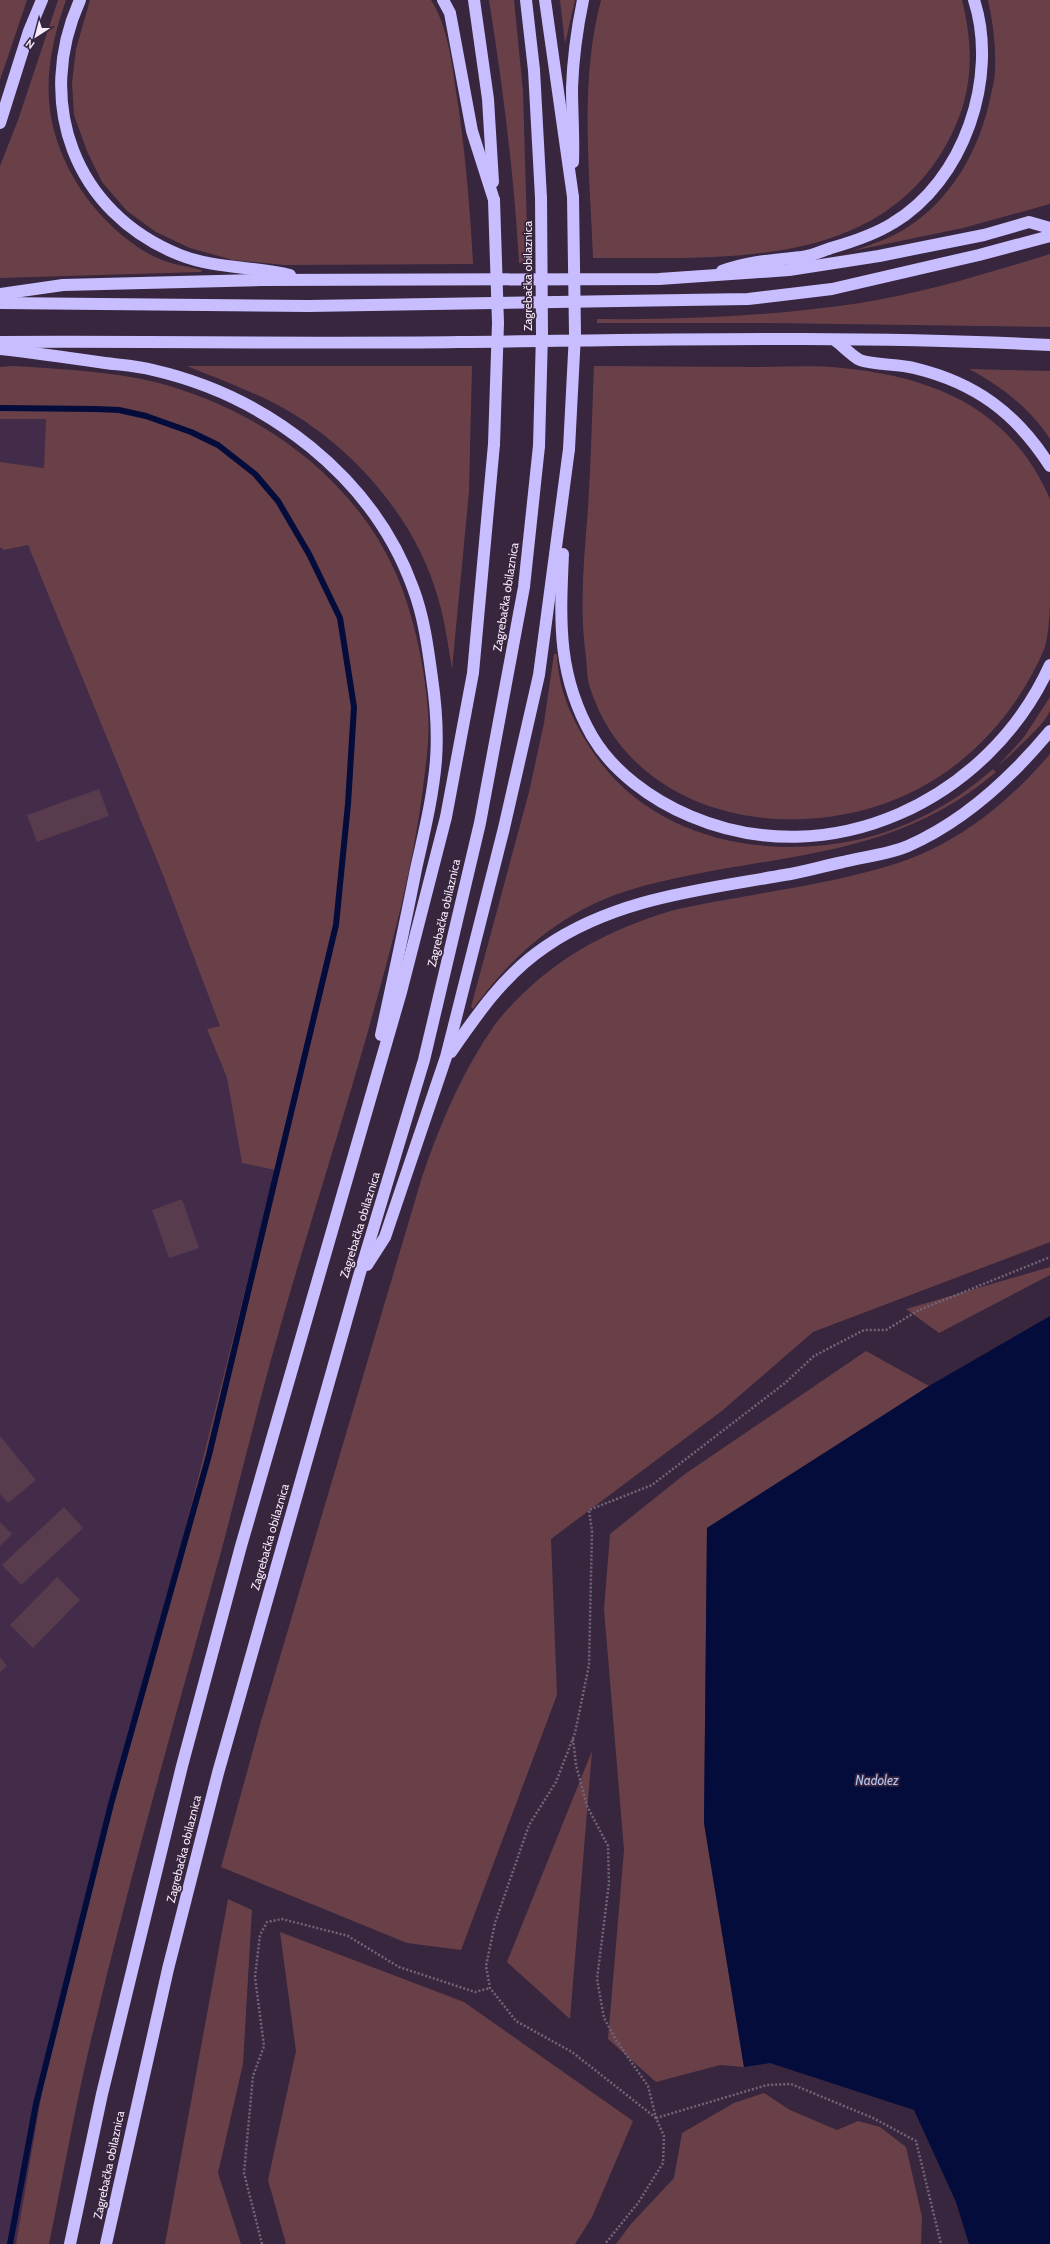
<svg xmlns="http://www.w3.org/2000/svg" width="1050" height="2244" viewBox="0 0 1050 2244" font-family="Cabin,sans-serif">
  <rect width="100%" height="100%" fill="#37263e"/>
  <g fill="#422c4a">
    <polygon points="0,419 46,419 44,468 0,462"/>
    <polygon points="28,545 163,875 221,1026 207,1029 227,1078 242,1163 275,1170 172,1582 52,2033 16,2244 0,2244 0,547 5,550"/>
  </g>
  <g fill="#694048">
    <polygon points="0,0 27,0 0,80"/>
    <path d="M58 0H66C53 37 44 77 51 117 61 173 100 226 149 254 165 263 184 266 202 270L201 272 0 278V166L18 120Z"/>
    <path d="M90 0H431C447 24 452 63 456 91 465 148 470 206 473 264L285 265 233 260 190 248 156 232 127 211 102 182 87 151 74 115 72 83 76 49Z"/>
    <path d="M489 0H514L523 91 528 264 519 263C514 174 503 88 489 0Z"/>
    <polygon points="560,0 575,0 565,44"/>
    <path d="M601 0H962C975 53 973 97 946 145 875 272 717 257 593 258 590 173 579 83 601 0Z"/>
    <path d="M988 0H1050V204L963 228 852 251C870 245 889 239 905 229 953 199 981 147 991 94 993 86 995 77 995 70 996 46 993 23 988 0Z"/>
    <path d="M1050 254V327L771 323H597V319C685 320 773 316 860 303 924 293 988 273 1050 254Z"/>
    <path d="M13 366C60 369 109 371 155 382 264 410 366 485 404 594 417 631 425 672 428 712 430 737 426 763 423 788 412 875 388 960 364 1045 332 1157 295 1269 265 1382 250 1438 236 1495 221 1552 176 1714 130 1876 91 2040 75 2107 63 2176 49 2244H16L52 2033 172 1582 275 1170 242 1163 227 1078 207 1029 220 1026 163 875 28 545 4 550 0 547V462L44 468 46 419H0V367Z"/>
    <path d="M187 366H472L469 492 452 669C448 645 445 621 438 598 419 529 368 465 310 425 273 398 228 383 187 366Z"/>
    <path d="M594 366C647 366 701 367 754 367 783 367 813 365 842 368 935 377 1011 409 1050 499 1050 527 1050 556 1050 584 1050 605 1050 627 1045 647 1020 707 975 760 916 790 803 848 634 823 590 688 587 679 587 667 586 657 579 608 584 558 588 509 591 461 592 413 594 366Z"/>
    <path d="M969 369 1050 371V439C1030 408 1001 386 969 369Z"/>
    <path d="M554 654H557C558 692 574 724 595 755 653 839 765 861 861 839 909 828 956 802 993 769L996 772C914 842 824 852 722 869 681 877 639 884 600 901 548 924 506 963 473 1009L471 1007 529 792 544 723Z"/>
    <path d="M1050 697C1050 701 1050 706 1050 710 1047 723 1008 757 997 767L1024 737Z"/>
    <path d="M1050 754V1242L813 1332 723 1410 551 1539 557 1695 461 1950 407 1943 221 1867 261 1721 422 1177C438 1130 457 1084 484 1041 489 1034 494 1025 500 1018 542 969 588 940 649 918 676 908 707 903 736 898 790 888 846 880 898 863 959 843 1009 802 1050 754Z"/>
    <polygon points="1050,1267 1050,1275 939,1333 906,1309"/>
    <polygon points="866,1351 929,1386 707,1528 704,1823 744,2067 720,2065 656,2082 608,2039 624,1850 604,1609 610,1534 685,1474"/>
    <polygon points="592,1751 570,2019 507,1962"/>
    <polygon points="228,1899 252,1910 243,2064 218,2173 241,2244 165,2244"/>
    <polygon points="280,1932 464,2002 633,2121 592,2217 575,2244 286,2244 268,2180 296,2051"/>
    <polygon points="764,2093 790,2110 837,2130 858,2121 880,2127 906,2147 922,2217 921,2244 616,2244 631,2224 674,2178 682,2133 734,2103"/>
  </g>
  <polygon fill="#030c3b" points="1050,1316 1050,2244 969,2244 956,2202 914,2110 770,2063 744,2067 704,1823 707,1528 929,1386"/>
  <g fill="none" stroke-linecap="round" stroke-linejoin="round">
    <polyline stroke="#030c3b" stroke-width="6" points="0,408 96,409 119,410 146,416 191,432 218,445 255,474 278,501 309,554 340,618 354,707 348,804 336,925 209,1455 111,1804 36,2104 10,2244"/>
  </g>
  <g fill="#583c4d">
    <polygon points="99,789 109,816 37,842 27,815"/>
    <polygon points="182,1199 199,1248 169,1258 152,1210"/>
    <polygon points="0,1436 36,1480 8,1503 0,1494"/>
    <polygon points="64,1507 83,1528 21,1585 2,1565"/>
    <polygon points="0,1522 12,1534 0,1546"/>
    <polygon points="57,1577 80,1600 33,1648 10,1625"/>
    <polygon points="0,1657 7,1666 0,1672"/>
  </g>
  <g fill="none" stroke-linecap="round" stroke-linejoin="round">
    <g stroke="#736479" stroke-width="2.5" stroke-dasharray="2 2" stroke-linecap="butt">
      <polyline points="573,1739 576,1765 587,1806 608,1846 609,1883 597,1979 604,2018 616,2040 648,2086 656,2118 664,2136 663,2163 638,2203 605,2244"/>
      <polyline points="656,2118 572,2052 516,2021 490,1988 486,1966 495,1923 529,1825 556,1782 575,1733 589,1665 592,1531 589,1510 652,1485 785,1383 814,1356 864,1330 886,1330 919,1310 1050,1257"/>
      <polyline points="656,2118 767,2085 791,2084 873,2118 916,2141 941,2244"/>
      <polyline points="262,2244 244,2173 253,2076 264,2046 255,1977 260,1935 267,1922 282,1919 348,1936 399,1967 475,1992 490,1988"/>
    </g>
    <g stroke="#c8bdfe" stroke-width="12">
      <path d="M80 0C34 102 74 213 180 255 215 269 253 266 290 275"/>
      <polyline points="443,0 450,13 472,131 494,200"/>
      <polyline points="474,0 488,99 493,182"/>
      <polyline points="526,0 534,70 541,198"/>
      <polyline points="545,0 573,197"/>
      <polyline points="0,123 29,31 42,0"/>
      <path d="M573 162C574 137 572 113 572 88 573 58 577 29 583 0"/>
      <path d="M722 271C749 261 775 260 802 257 812 256 822 251 831 248 852 242 874 235 893 223 964 181 999 77 974 0"/>
      <polyline points="0,294 63,285 261,280 659,279 789,270 879,256 984,235 1029,222 1050,228"/>
      <polyline points="0,303 308,306 748,299 832,289 979,255 1050,236"/>
      <path d="M836 341C843 346 852 356 860 360 873 365 899 364 914 368 976 383 1016 413 1050 466"/>
      <path d="M0 342C153 341 306 344 459 342 656 340 853 335 1050 345"/>
      <path d="M0 349C35 353 70 358 105 363 121 365 138 366 153 370 267 396 373 477 413 588 424 617 428 648 432 678 436 705 438 732 436 760 433 797 424 833 416 869 405 925 393 980 381 1035"/>
      <path d="M563 554C560 622 557 675 592 736 613 772 652 800 690 816 830 876 989 800 1050 665"/>
      <path d="M451 1052C478 1013 505 974 545 947 616 898 702 890 784 875 804 872 823 866 843 862 864 857 889 854 908 846 965 821 1011 778 1050 731"/>
      <polyline points="367,1265 385,1237 446,1057 504,828 539,675 569,449"/>
      <polyline points="70,2244 102,2094 182,1766 241,1546 401,992 446,817 473,673 494,444"/>
      <polyline points="106,2244 168,1969 218,1773 359,1276 424,1060 480,823 524,587 539,446"/>
    </g>
    <g stroke="#c8bdfe" stroke-width="12">
      <polyline points="494,200 498,323 494,444"/>
      <polyline points="539,446 542,334 541,198"/>
      <polyline points="569,449 575,334 573,197"/>
    </g>
  </g>
  <g text-anchor="middle" stroke-width="3.5" stroke-linejoin="round" paint-order="stroke">
    <g font-size="12" fill="#f6eafa" stroke="#37263e">
      <text transform="translate(528 276) rotate(-90)" y="4">Zagrebačka obilaznica</text>
      <text transform="translate(506 597) rotate(-81)" y="4">Zagrebačka obilaznica</text>
      <text transform="translate(444 913) rotate(-77)" y="4">Zagrebačka obilaznica</text>
      <text transform="translate(360 1225) rotate(-73)" y="4">Zagrebačka obilaznica</text>
      <text transform="translate(270 1537) rotate(-74)" y="4">Zagrebačka obilaznica</text>
      <text transform="translate(184 1849) rotate(-76)" y="4">Zagrebačka obilaznica</text>
      <text transform="translate(109 2165) rotate(-78)" y="4">Zagrebačka obilaznica</text>
    </g>
    <g font-size="13" font-style="italic" fill="#b1c6f6" stroke="#37263e">
      <text x="877" y="1785">Nadolez</text>
    </g>
  </g>
  <g transform="translate(36 36) rotate(216)" stroke="#37263e" stroke-width="3" paint-order="stroke">
  <path d="M0-3L7 15L0 10L-7 15Z" fill="#f6eafa"/>
  <text y="-6" font-size="11" font-weight="bold" text-anchor="middle" fill="#f6eafa">N</text>
  </g>
</svg>
